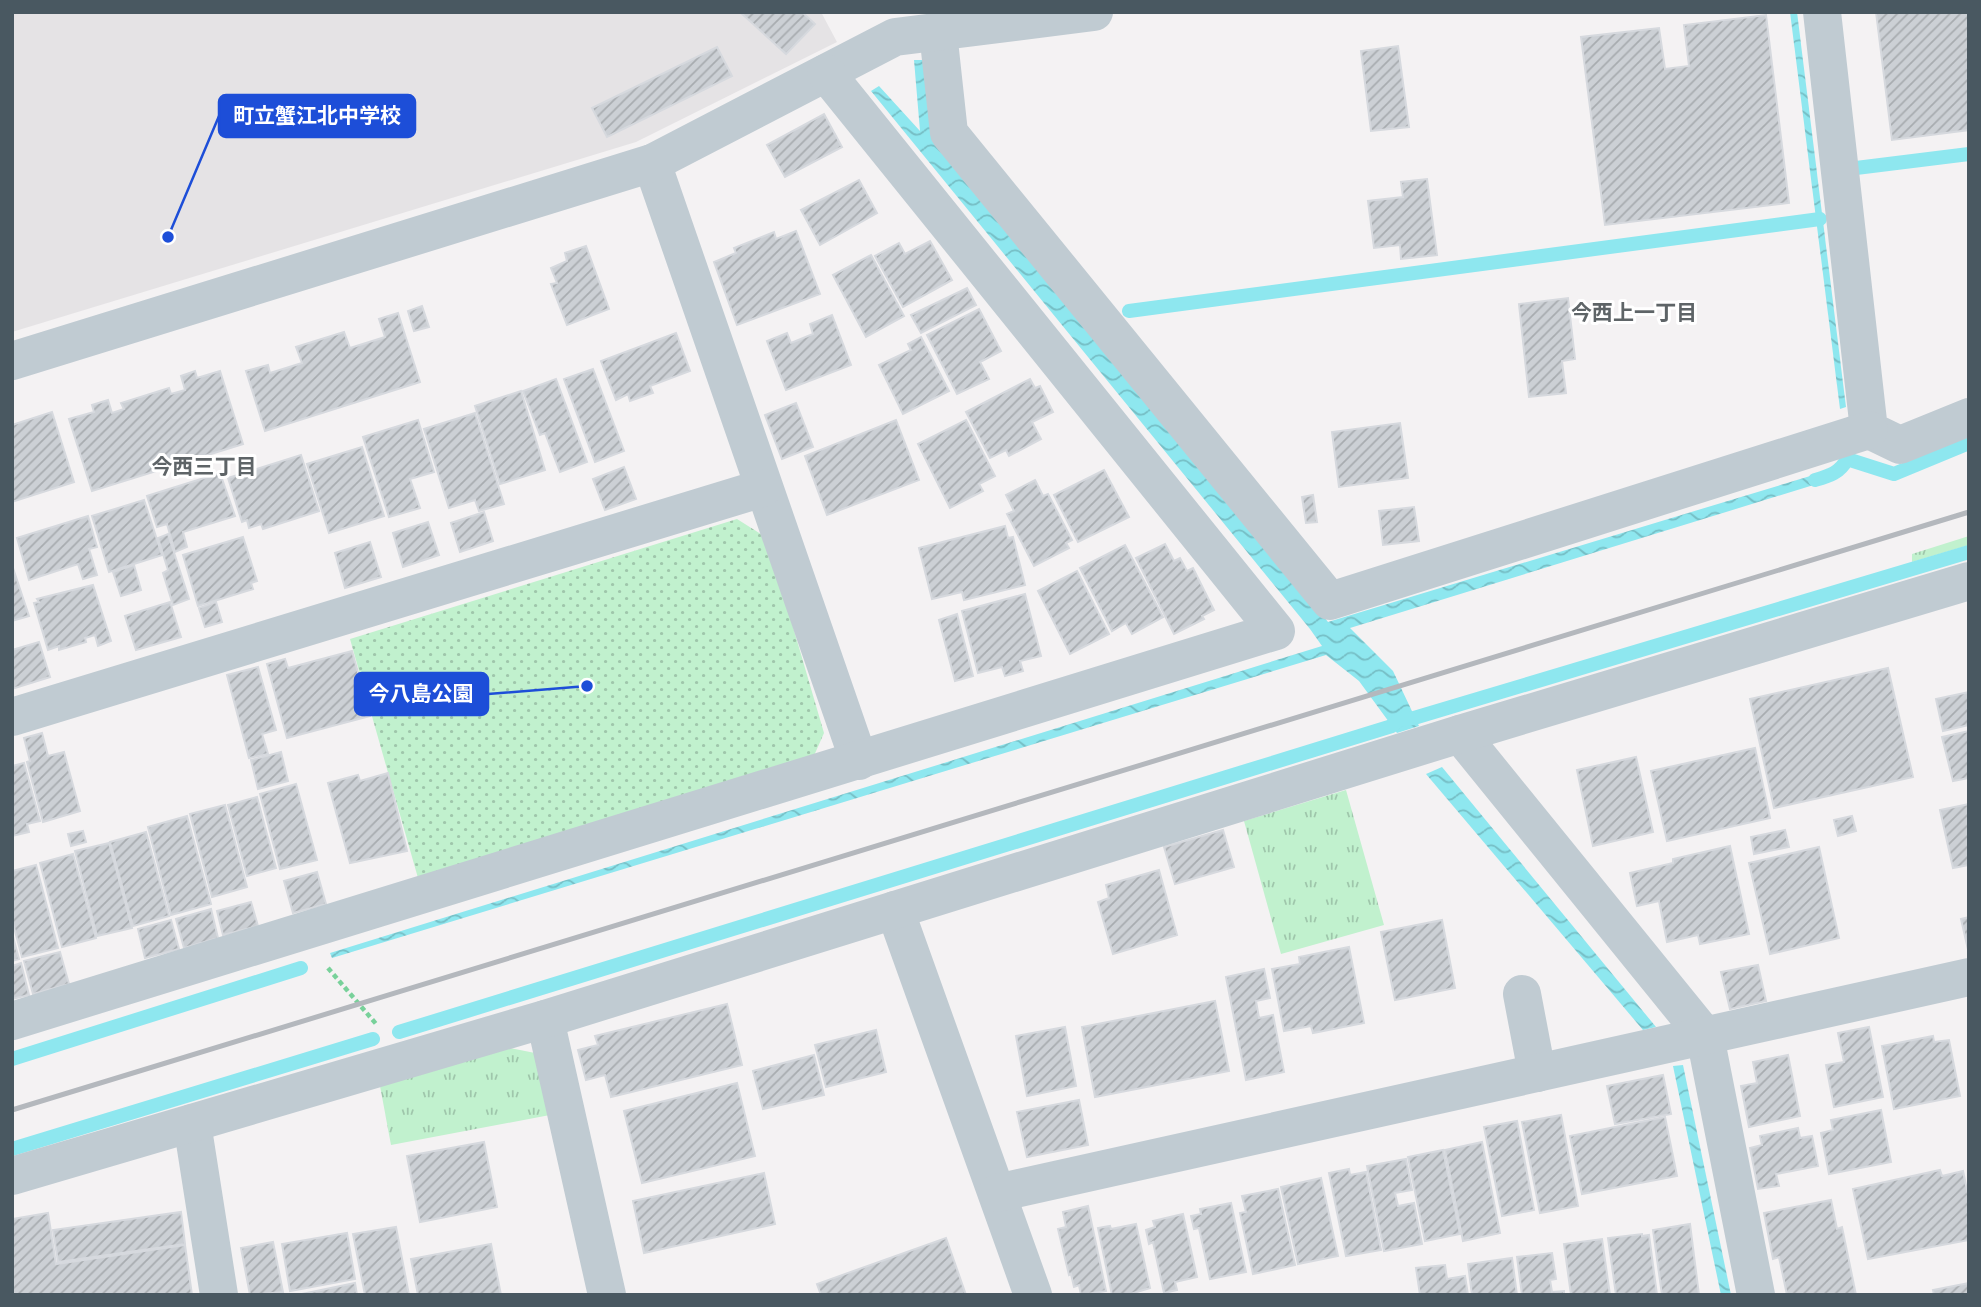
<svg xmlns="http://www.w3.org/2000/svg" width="1981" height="1307" viewBox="0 0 1981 1307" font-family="Inter,'Noto Sans JP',sans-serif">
  <defs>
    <pattern id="grass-tufts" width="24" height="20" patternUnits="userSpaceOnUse" patternTransform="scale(1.75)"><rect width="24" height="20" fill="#c1f1ce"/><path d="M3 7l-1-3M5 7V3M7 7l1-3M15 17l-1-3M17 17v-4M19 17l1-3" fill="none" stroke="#9fc6ab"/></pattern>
    <pattern id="park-dots" width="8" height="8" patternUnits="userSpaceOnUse" patternTransform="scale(1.75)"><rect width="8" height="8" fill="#c1f1ce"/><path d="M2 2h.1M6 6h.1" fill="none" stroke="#9fc6ab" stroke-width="1.8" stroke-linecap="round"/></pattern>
    <pattern id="water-waves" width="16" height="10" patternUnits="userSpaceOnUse" patternTransform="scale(1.75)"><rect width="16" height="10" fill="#8ee7ef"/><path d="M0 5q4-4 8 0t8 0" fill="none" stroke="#76bec5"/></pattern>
    <pattern id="building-hatch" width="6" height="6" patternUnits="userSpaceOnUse" patternTransform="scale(1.75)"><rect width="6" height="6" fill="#ccd0d5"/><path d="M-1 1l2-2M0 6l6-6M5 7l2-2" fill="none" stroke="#a8acb0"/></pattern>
  </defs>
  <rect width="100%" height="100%" fill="#f4f2f3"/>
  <polygon fill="#e5e3e5" points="12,12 821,12 837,42 636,142 12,332"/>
  <g fill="url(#grass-tufts)">
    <polygon points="1969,536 1969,545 1912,562 1912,554"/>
    <polygon points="1346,790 1384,925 1281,954 1244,821"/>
    <polygon points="510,1048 535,1053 550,1115 391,1145 380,1086"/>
  </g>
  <polygon fill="url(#park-dots)" points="737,519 767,538 824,733 813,758 418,878 350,639"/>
  <g fill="url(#water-waves)">
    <polygon points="1790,12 1797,12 1846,407 1840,409"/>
    <polygon points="914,60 927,60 933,142 1328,622 1830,470 1833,479 1350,628 1393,671 1419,726 1397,733 1359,681 1326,655 332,958 330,953 1322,646 1310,629 871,91 879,86 920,131"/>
    <polygon points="1442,767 1656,1027 1643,1030 1426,774"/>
    <polygon points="1683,1065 1731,1295 1721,1295 1673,1066"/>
  </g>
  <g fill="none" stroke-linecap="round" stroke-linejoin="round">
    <g stroke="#8ee7ef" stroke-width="14">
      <polyline points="1848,169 1969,154"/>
      <polyline points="1129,311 1820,219"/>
      <path d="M1815 480C1829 476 1840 473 1847 459L1894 474 1969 443"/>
      <polyline points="399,1032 1392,726 1399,720 1414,718 1969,552"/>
      <polyline points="12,1059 301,968"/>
      <polyline points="12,1149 373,1039"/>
    </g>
  </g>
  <g fill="url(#building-hatch)" stroke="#d6d9de" stroke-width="2">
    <polygon points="740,12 802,12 815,24 786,54"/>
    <polygon points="1876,12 1969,12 1969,130 1892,140"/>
    <polygon points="1766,15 1789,203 1605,225 1581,37 1659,28 1665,69 1689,66 1684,25"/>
    <polygon points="1398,46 1409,127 1371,131 1361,51"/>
    <polygon points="717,47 732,76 607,137 592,108"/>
    <polygon points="824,114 842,147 785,177 767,145"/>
    <polygon points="1427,179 1437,255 1401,259 1400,245 1374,248 1368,201 1403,197 1401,182"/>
    <polygon points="859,180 877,213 820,245 801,210"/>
    <polygon points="796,231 820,294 737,325 714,262 736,253 734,248 774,232 776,239"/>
    <polygon points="930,241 952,280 903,307 875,256 899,243 905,254"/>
    <polygon points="586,246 609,309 567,325 551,284 557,283 551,268 567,261 565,253"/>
    <polygon points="871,255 904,316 866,337 833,275"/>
    <polygon points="967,288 976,305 921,333 911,315"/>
    <polygon points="1568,298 1575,359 1562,361 1566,393 1529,397 1519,304"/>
    <polygon points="422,306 429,327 414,331 408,311"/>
    <polygon points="979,309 1001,351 980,362 989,379 957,394 927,335"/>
    <polygon points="398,313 420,382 265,431 246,371 268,365 270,373 302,363 296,347 344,332 350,348 385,337 379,319"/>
    <polygon points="832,315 851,365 786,390 767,341 787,333 791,343 813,334 810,324"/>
    <polygon points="676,333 690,371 650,386 653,393 630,401 628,394 616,400 601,361"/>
    <polygon points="921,337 949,391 903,414 879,365 911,350 908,344"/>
    <polygon points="593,369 624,451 595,462 564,379"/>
    <polygon points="195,371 197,378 220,371 243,444 92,491 69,419 94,412 92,405 108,400 112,413 124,409 121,403 169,388 171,394 185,390 181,376"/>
    <polygon points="556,379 587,462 560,472 545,433 540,435 523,391"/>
    <polygon points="1030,379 1035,388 1040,386 1053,412 1032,422 1041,439 1009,456 1006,450 990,458 966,412"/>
    <polygon points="521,391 545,470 500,484 475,406"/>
    <polygon points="796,403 813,447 782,459 765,415"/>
    <polygon points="52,412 74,482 12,502 12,425"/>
    <polygon points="475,413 504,504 479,511 475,500 449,508 424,429"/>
    <polygon points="418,420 434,472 410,479 420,508 389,517 363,437"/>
    <polygon points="896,420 919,480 827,515 805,456"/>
    <polygon points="966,420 995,476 979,484 983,491 950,508 918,444"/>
    <polygon points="1400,423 1408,478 1339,487 1332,432"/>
    <polygon points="362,447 384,516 329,533 307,464"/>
    <polygon points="301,455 319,511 263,529 261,524 249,528 247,520 242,522 228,478"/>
    <polygon points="624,467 636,499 605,510 593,479"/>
    <polygon points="1104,470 1129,517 1078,542 1054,495"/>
    <polygon points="220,473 235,516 183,532 187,547 175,552 167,524 157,527 147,496"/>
    <polygon points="1035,480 1043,496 1048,494 1072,540 1066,543 1069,548 1034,566 1007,514 1014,511 1006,495"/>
    <polygon points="1313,495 1317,522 1306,523 1302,497"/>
    <polygon points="144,500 162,555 109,572 92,516"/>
    <polygon points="1414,507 1419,541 1383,545 1379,511"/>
    <polygon points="484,512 493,541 460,552 451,523"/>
    <polygon points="88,516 97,547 89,549 97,575 83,579 78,564 29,580 17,538"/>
    <polygon points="428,522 439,555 403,567 393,533"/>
    <polygon points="1005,526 1008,538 1013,537 1025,585 964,600 962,592 932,599 919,548"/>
    <polygon points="168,534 189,599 173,605 163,573 168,570 158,538"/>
    <polygon points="243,537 257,581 251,583 253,589 198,606 183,555"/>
    <polygon points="370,542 381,577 345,588 335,553"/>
    <polygon points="1165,544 1174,561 1180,558 1187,571 1193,568 1214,610 1202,616 1204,619 1174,634 1136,558"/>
    <polygon points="1125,545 1163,617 1132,634 1126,623 1112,631 1080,568"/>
    <polygon points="12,565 29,616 12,621"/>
    <polygon points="134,565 141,590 121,596 113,572"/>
    <polygon points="1077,571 1109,634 1070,654 1038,591"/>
    <polygon points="93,585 111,641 98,646 95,635 85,638 86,642 59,650 59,646 48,650 34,603 39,602 37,599"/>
    <polygon points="1025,594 1041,656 1020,661 1023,671 1005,676 1002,667 978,673 962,611"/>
    <polygon points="170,602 181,637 136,650 125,616"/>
    <polygon points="216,602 222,622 205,627 199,608"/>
    <polygon points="957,614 973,676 955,681 939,620"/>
    <polygon points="39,642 50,677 12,689 12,650"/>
    <polygon points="352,651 370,716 287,738 267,664 285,659 288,668"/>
    <polygon points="258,667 276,730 262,734 268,754 249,758 227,675"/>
    <polygon points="1888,668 1913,777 1774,808 1750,699"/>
    <polygon points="1969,692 1969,725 1943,731 1936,699"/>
    <polygon points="1969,731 1969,778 1953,781 1942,737"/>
    <polygon points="42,733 48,756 64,752 80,811 43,822 27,762 30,761 24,738"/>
    <polygon points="1755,748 1770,818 1667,841 1651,771"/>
    <polygon points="281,752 288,781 258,789 251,760"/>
    <polygon points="1636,757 1653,832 1593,846 1577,770"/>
    <polygon points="24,763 40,821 27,824 29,832 12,836 12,766"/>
    <polygon points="388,773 407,851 350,863 328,783 358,775 360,781"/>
    <polygon points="296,784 317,860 280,869 260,794"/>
    <polygon points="257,797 276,868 247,876 228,805"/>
    <polygon points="1969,804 1969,865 1953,868 1940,810"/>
    <polygon points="225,805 247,887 212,897 190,814"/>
    <polygon points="187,816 211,904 171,915 148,827"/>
    <polygon points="1852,816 1856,831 1838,836 1834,820"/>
    <polygon points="1223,830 1234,867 1175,884 1164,847"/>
    <polygon points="1785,830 1789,847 1754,854 1751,837"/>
    <polygon points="83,831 86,842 71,846 68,834"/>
    <polygon points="146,832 169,916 133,926 110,842"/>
    <polygon points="109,843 132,928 97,936 75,851"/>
    <polygon points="1730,846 1749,934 1700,944 1698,935 1667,942 1659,901 1637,906 1630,873 1673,863 1673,859"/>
    <polygon points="1819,847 1839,938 1770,954 1749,863"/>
    <polygon points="73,854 96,938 62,947 40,863"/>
    <polygon points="36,865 58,948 22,957 12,920 12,871"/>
    <polygon points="1159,870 1177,935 1113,954 1098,902 1109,898 1106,885"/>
    <polygon points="317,872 326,904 293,913 284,881"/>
    <polygon points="251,902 258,926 223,935 217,911"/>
    <polygon points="211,909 218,938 184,948 176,919"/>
    <polygon points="1969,917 1969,954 1961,919"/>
    <polygon points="171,920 179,949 145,958 138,929"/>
    <polygon points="1442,920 1455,988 1395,1000 1381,932"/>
    <polygon points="12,933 19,959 12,961"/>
    <polygon points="1349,947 1364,1023 1313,1033 1311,1026 1284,1031 1272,969 1300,964 1299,957"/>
    <polygon points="60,952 69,984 33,994 24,961"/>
    <polygon points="21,963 29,995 12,999 12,966"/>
    <polygon points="1758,965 1766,1001 1730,1009 1721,972"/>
    <polygon points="1264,969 1270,998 1256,1001 1259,1018 1273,1015 1284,1072 1246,1080 1226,977"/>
    <polygon points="1215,1001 1229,1071 1095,1097 1082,1027"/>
    <polygon points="727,1004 742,1065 611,1097 605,1075 586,1080 578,1050 598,1045 595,1036"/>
    <polygon points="1065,1027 1076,1086 1027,1096 1016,1036"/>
    <polygon points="1869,1027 1883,1097 1834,1107 1826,1065 1844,1062 1838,1033"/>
    <polygon points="876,1030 886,1072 826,1087 815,1045"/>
    <polygon points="1933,1036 1934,1042 1949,1040 1960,1096 1894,1109 1882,1046"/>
    <polygon points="814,1055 824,1095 763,1109 753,1071"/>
    <polygon points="1788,1055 1800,1116 1749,1127 1741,1086 1757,1083 1753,1062"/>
    <polygon points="1663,1075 1671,1114 1615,1124 1607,1086"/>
    <polygon points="737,1083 755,1156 642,1183 624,1111"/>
    <polygon points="1079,1100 1088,1145 1027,1157 1017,1112"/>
    <polygon points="1881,1110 1891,1162 1829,1174 1821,1133 1833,1130 1831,1120"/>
    <polygon points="1561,1115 1578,1206 1540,1213 1522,1122"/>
    <polygon points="1665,1117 1677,1176 1582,1194 1570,1136"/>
    <polygon points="1517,1121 1534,1210 1502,1216 1484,1127"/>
    <polygon points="1798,1128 1800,1138 1812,1136 1818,1166 1776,1174 1779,1186 1758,1189 1750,1148 1762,1145 1760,1136"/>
    <polygon points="484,1142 497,1207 420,1222 407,1156"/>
    <polygon points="1482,1142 1500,1233 1463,1241 1445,1150"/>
    <polygon points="1443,1150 1460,1234 1425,1241 1408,1157"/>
    <polygon points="1406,1159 1412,1190 1395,1193 1398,1206 1414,1203 1422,1244 1384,1251 1367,1166"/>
    <polygon points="1349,1169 1350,1175 1366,1172 1381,1250 1346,1256 1329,1173"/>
    <polygon points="1940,1170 1942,1176 1963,1171 1969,1199 1969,1240 1868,1259 1853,1189"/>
    <polygon points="764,1173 775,1224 644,1253 633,1201"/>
    <polygon points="1321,1178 1338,1256 1298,1264 1281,1187"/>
    <polygon points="1278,1189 1295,1265 1253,1274 1240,1213 1246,1212 1242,1196"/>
    <polygon points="1831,1200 1837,1229 1842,1227 1856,1295 1787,1295 1779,1257 1773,1259 1764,1213"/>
    <polygon points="1231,1203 1246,1272 1210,1279 1199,1228 1194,1229 1191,1216 1201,1214 1200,1209"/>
    <polygon points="1088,1206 1106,1291 1081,1295 1079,1285 1074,1287 1071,1274 1069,1275 1058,1229 1066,1227 1063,1212"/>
    <polygon points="181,1212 185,1244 58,1262 53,1230"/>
    <polygon points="48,1213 56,1264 185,1245 192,1295 12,1295 12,1219"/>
    <polygon points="1183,1214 1197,1277 1175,1282 1177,1290 1164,1293 1153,1242 1149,1244 1146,1230 1155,1227 1153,1221"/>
    <polygon points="1136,1224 1150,1288 1127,1295 1112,1295 1098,1228 1110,1226 1111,1229"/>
    <polygon points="1690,1224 1699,1295 1662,1295 1653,1230"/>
    <polygon points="396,1227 409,1295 365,1295 353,1234"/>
    <polygon points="347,1233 355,1279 290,1291 282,1244"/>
    <polygon points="1642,1234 1642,1236 1649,1235 1657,1295 1616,1295 1608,1238"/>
    <polygon points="946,1238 966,1295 821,1295 817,1284"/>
    <polygon points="1602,1239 1610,1295 1571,1295 1564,1244"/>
    <polygon points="273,1242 283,1292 250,1295 241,1248"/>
    <polygon points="491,1244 501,1295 418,1295 411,1259"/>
    <polygon points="1552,1253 1556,1279 1550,1280 1552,1292 1564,1291 1564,1295 1522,1295 1517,1257"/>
    <polygon points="1512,1258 1517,1295 1472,1295 1468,1264"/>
    <polygon points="1445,1265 1447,1279 1465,1276 1468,1295 1420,1295 1416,1268"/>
    <polygon points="355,1283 357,1295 297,1295"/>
    <polygon points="1969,1283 1969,1295 1934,1295 1933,1290"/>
  </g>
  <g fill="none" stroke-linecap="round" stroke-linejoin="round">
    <polyline stroke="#78d19a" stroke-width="4.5" stroke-dasharray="5 3.5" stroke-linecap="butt" points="328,968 377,1025"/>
    <g stroke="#c0cbd2" stroke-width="38">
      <polyline points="1822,12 1869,430 1900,445 1969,417"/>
      <polyline points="938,32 949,133 1330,601 1869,430"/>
      <polyline points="652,163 859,761"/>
      <polyline points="12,361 652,163 895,37 1094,12"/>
      <polyline points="12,717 763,488"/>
      <polyline points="1460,734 1705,1036 1756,1295"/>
      <polyline points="895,910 1033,1295"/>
      <polyline points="1522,994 1537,1073"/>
      <polyline points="545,1019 607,1295"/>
      <polyline points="12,1021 1276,631 826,73"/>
      <polyline points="192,1123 219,1295"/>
      <polyline points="12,1176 545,1019 1460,734 1969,581"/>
      <polyline points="997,1193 1969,977"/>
    </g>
    <polyline stroke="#b4b8bd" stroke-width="5" points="12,1110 1969,512"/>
  </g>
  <g text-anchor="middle" stroke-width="6" stroke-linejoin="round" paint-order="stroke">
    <g font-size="21" font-weight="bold" fill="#5e6467" stroke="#fff">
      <text x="1634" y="320">今西上一丁目</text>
      <text x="204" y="474">今西三丁目</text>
    </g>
  </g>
  <path fill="none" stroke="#1d4ed8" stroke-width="2.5" d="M168 237L219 116M587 686L488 694"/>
  <g fill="#1d4ed8" stroke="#fff" stroke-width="2.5">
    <circle cx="168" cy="237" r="7"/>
    <circle cx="587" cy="686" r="7"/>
  </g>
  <g fill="#1d4ed8" stroke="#1d4ed8" stroke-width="2.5">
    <rect x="219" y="95" width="196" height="42" rx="7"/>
    <rect x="355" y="673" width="133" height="42" rx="7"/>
  </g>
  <g font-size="21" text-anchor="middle" font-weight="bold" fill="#fff">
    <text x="317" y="123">町立蟹江北中学校</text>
    <text x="421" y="701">今八島公園</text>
  </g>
  <rect width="1981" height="1307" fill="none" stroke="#495861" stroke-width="28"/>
</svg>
